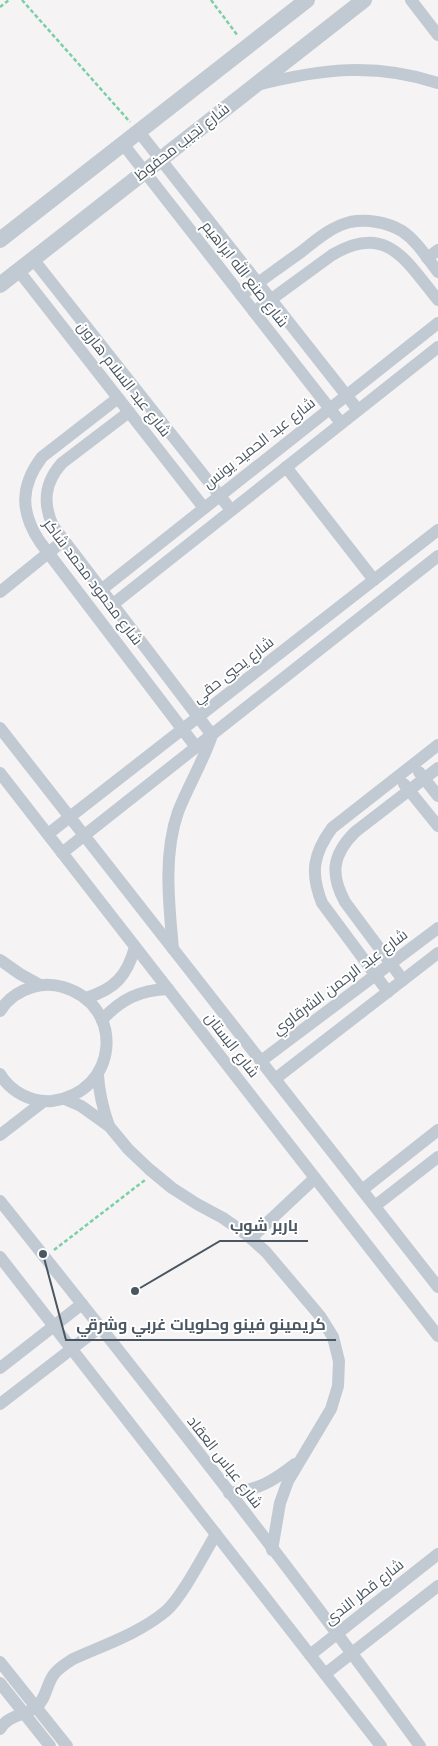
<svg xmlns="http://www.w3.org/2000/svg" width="438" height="1746" viewBox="0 0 438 1746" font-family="'PT Sans',Cairo,sans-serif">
  <rect width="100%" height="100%" fill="#f5f3f3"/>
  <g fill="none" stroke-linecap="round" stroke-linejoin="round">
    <g stroke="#7ad0a6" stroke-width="2.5" stroke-dasharray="4 2.5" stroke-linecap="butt">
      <polyline points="22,0 130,122"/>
      <polyline points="211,0 238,36"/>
      <polyline points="0,7 9,0"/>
      <polyline points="54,1250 145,1180"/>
    </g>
    <g stroke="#c1cad2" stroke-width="12">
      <polyline points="411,0 438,35"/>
      <path d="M257 85C321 69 374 62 438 83"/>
      <polyline points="139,132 358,410"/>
      <polyline points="123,144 341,423"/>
      <polyline points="427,258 438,250"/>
      <polyline points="33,259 231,510"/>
      <polyline points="18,270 204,508"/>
      <path d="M241 295C261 281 281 266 301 252 315 241 332 226 350 222 367 219 387 222 402 231 417 241 427 258 438 272"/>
      <path d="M254 312 332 255C387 222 406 261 438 300"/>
      <path d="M118 398 42 457C20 486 20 512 40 542L196 747"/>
      <path d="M129 412 62 463C45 482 42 502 53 526L212 735C203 762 188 786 178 812 163 855 169 904 173 949"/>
      <polyline points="286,467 374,580"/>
      <polyline points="101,590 438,323"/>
      <polyline points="0,592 63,541"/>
      <polyline points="112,605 438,347"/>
      <polyline points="0,728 438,1287"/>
      <polyline points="419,772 438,796"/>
      <polyline points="0,773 438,1336"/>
      <polyline points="404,784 438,826"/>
      <polyline points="48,834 438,530"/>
      <polyline points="62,853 438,556"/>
      <polyline points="0,960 20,974 40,985"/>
      <path d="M403 980 345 902C330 874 332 855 355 832L438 768"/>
      <path d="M388 992 322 903C310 873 313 854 332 828L438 745"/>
      <path d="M86 998C115 989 127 976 135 947"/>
      <path d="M0 1011C8 998 19 991 33 987 43 984 53 984 63 987 127 1006 118 1093 52 1101 31 1103 10 1091 0 1074"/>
      <path d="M102 1020C121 999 140 990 168 989"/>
      <polyline points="261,1061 438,928"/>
      <path d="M98 1075C99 1093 103 1109 109 1126"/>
      <polyline points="275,1079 438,953"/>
      <polyline points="65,1099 81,1106 109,1126 128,1149 149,1169 172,1188 197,1204 223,1218 246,1234 266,1252 320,1316 333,1337 339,1361 338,1386 331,1409 288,1481 280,1503 272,1550"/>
      <polyline points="0,1135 44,1101"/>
      <polyline points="362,1190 438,1130"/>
      <path d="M0 1201C143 1380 285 1560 420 1746"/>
      <polyline points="375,1206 438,1157"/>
      <polyline points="251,1238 315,1178"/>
      <polyline points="0,1257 381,1746"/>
      <polyline points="0,1368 82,1304"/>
      <polyline points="0,1404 100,1327"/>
      <path d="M229 1493C258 1490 272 1482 295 1464"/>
      <polyline points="310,1655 438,1554"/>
      <polyline points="0,1662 67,1746"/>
      <polyline points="325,1674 438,1586"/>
      <polyline points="0,1683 50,1746"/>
      <path d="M0 1729C8 1715 24 1716 36 1707 47 1699 46 1683 55 1673 60 1667 67 1663 73 1659 104 1645 140 1633 166 1611 182 1597 204 1554 216 1534"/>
    </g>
    <g stroke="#c1cad2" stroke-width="16">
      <polyline points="0,240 307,0"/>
      <polyline points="0,285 364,0"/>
    </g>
  </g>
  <g text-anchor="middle" stroke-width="4" stroke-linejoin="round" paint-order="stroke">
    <g font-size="15" fill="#4a5661" stroke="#fff">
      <text transform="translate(182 142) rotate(-38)" y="5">شارع نجيب محفوظ</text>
      <text transform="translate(245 274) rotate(52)" y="5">شارع صنع الله ابراهيم</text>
      <text transform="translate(124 379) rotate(52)" y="5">شارع عبد السلام هارون</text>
      <text transform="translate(259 443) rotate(-38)" y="5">شارع عبد الحميد يونس</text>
      <text transform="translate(93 582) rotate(53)" y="5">شارع محمود محمد شاكر</text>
      <text transform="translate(233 670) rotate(-38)" y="5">شارع يحيي حقي</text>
      <text transform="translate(340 982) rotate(-37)" y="5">شارع عبد الرحمن الشرقاوي</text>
      <text transform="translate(232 1045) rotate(52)" y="5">شارع البستان</text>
      <text transform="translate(225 1462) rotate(52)" y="5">شارع عباس العقاد</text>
      <text transform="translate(364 1592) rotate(-38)" y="5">شارع قطر الندى</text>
    </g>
  </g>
  <path fill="none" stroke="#4a5661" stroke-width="2" d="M135 1291L220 1241H308M43 1254L66 1340H336"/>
  <g fill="#4a5661" stroke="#fff" stroke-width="2">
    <circle cx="135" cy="1291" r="5"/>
    <circle cx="43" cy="1254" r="5"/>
  </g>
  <g font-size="16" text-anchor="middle" font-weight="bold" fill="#4a5661" stroke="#fff" stroke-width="4" stroke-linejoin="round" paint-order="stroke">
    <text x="264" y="1231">باربر شوب</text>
    <text x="201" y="1330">كريمينو فينو وحلويات غربي وشرقي</text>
  </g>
</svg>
